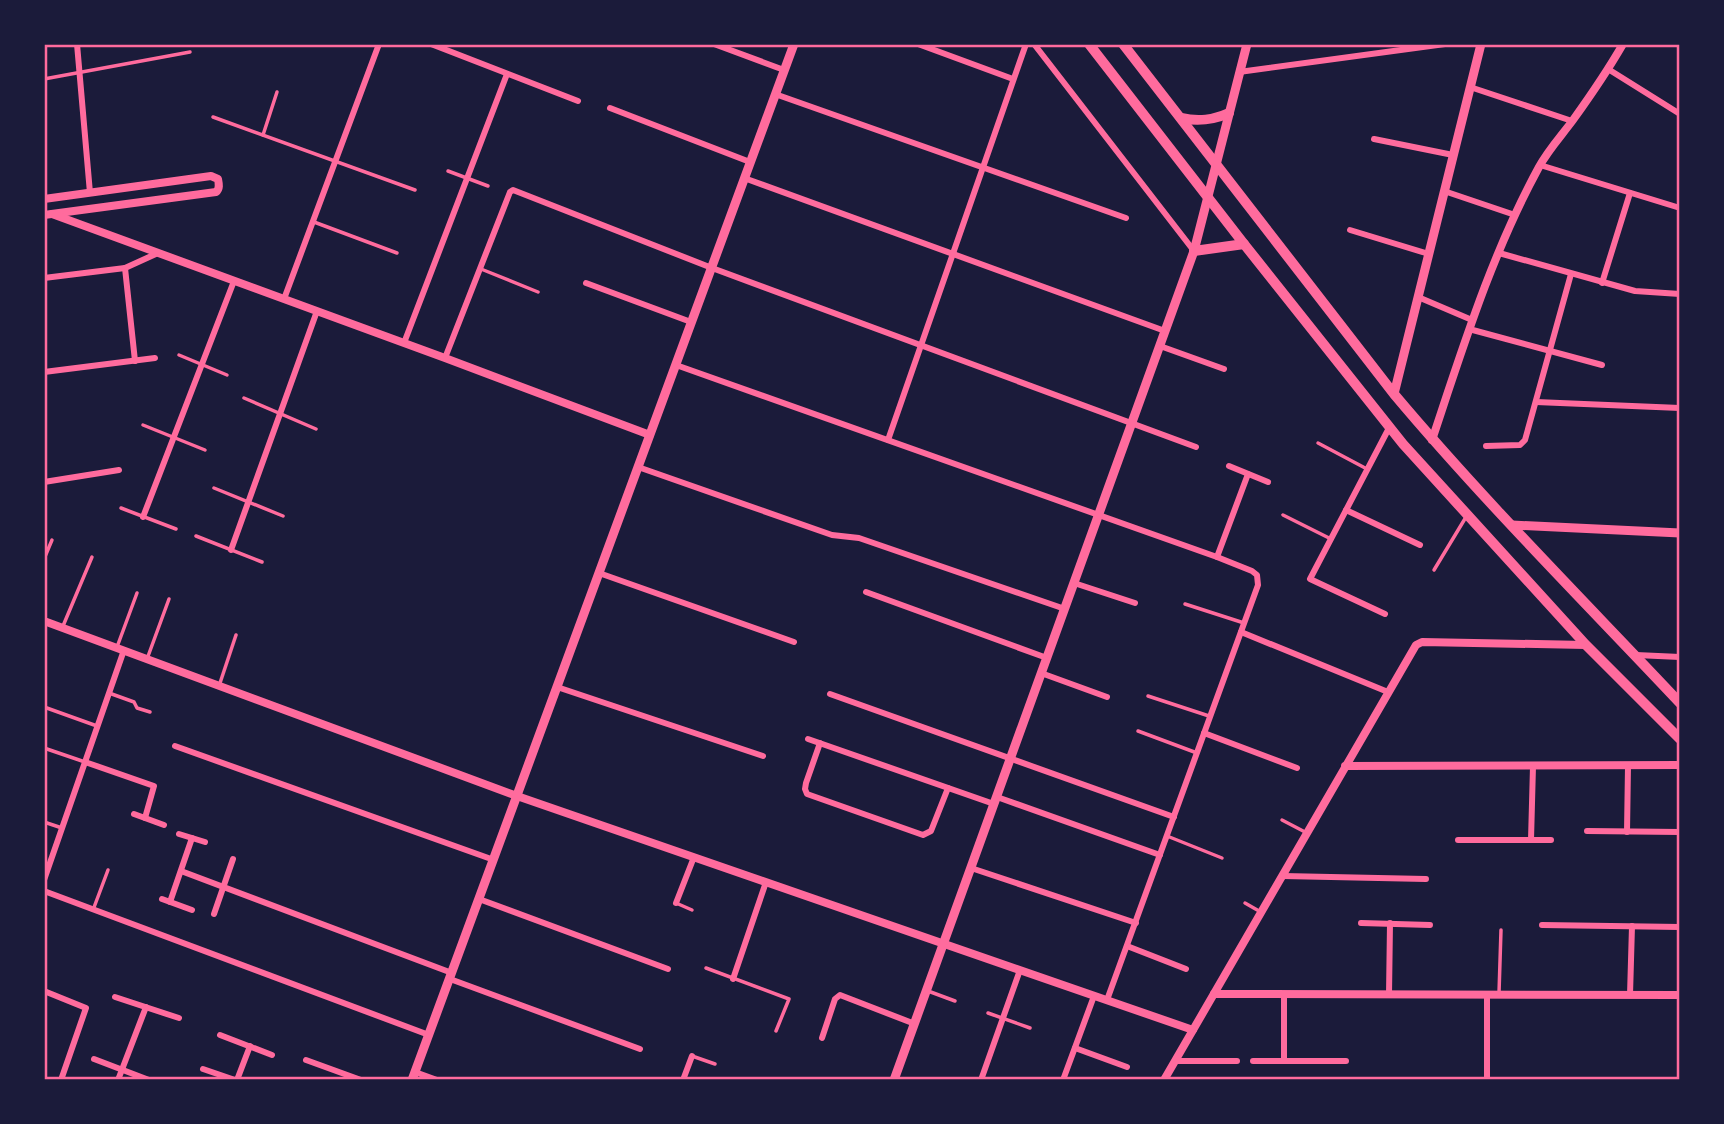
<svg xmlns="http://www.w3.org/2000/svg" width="1724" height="1124" viewBox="0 0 1724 1124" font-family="Arial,sans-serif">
  <rect width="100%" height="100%" fill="#1b1b3a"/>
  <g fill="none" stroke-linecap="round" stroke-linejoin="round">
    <g stroke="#ff6b9d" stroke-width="3.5">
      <polyline points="44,79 190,52"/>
      <polyline points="213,117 415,190"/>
      <polyline points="263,135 277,92"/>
      <polyline points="448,171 488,186"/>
      <polyline points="314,222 397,253"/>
      <polyline points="481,269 538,292"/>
      <polyline points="179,355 227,375"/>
      <polyline points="244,398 316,429"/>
      <polyline points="143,425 205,450"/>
      <polyline points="1318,443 1367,469"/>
      <polyline points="214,488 283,516"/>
      <polyline points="121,508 176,529"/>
      <polyline points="1283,515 1331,539"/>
      <polyline points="196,536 262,562"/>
      <polyline points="44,559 52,540"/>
      <polyline points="1434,570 1466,517"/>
      <polyline points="1185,604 1244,623"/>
      <polyline points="63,626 92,557"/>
      <polyline points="117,647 137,593"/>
      <polyline points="147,659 169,599"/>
      <polyline points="219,686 236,635"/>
      <polyline points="109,693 134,702 137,708 150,712"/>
      <polyline points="1148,696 1209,716"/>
      <polyline points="44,707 97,726"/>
      <polyline points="1138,731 1197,753"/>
      <polyline points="44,748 85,762"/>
      <polyline points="1282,820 1305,832"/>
      <polyline points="44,822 62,828"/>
      <polyline points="1167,836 1222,858"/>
      <polyline points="676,903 692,910"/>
      <polyline points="1245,903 1259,911"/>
      <polyline points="93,910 108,870"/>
      <polyline points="706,968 789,999 776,1031"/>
      <polyline points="928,991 955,1001"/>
      <polyline points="1499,993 1501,930"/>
      <polyline points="988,1013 1030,1028"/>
      <polyline points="692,1056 715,1064"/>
    </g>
    <g stroke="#ff6b9d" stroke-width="6">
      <polyline points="77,44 90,193"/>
      <polyline points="431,44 578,101"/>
      <polyline points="714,44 784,70"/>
      <polyline points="918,44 1013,79"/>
      <polyline points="1034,44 1194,251"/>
      <polyline points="1608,69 1680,114"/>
      <polyline points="1239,72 1445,44"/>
      <polyline points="1470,87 1572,121"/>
      <polyline points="775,94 1126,218"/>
      <polyline points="610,108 750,162"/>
      <polyline points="1374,139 1453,155"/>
      <polyline points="1540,165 1680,208"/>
      <polyline points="744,178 1165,331"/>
      <polyline points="1444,191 1515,215"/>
      <polyline points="1350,230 1429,254"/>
      <polyline points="1499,253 1635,291 1680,294"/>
      <polyline points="125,268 135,361"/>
      <polyline points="44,278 125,268 158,253"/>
      <polyline points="586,283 691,322"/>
      <polyline points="1602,283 1630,193"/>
      <polyline points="1418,297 1472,320"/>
      <polyline points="284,299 379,44"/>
      <polyline points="1469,329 1602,365"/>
      <polyline points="404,343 507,74"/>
      <polyline points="1160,346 1224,369"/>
      <polyline points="445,358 510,192 513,190 712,268 1196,447"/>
      <polyline points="676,365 1217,557 1252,571 1257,575 1258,585 1107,1000"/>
      <polyline points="44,372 155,358"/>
      <polyline points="1536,402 1680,408"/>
      <polyline points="888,440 1026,44"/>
      <polyline points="1486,446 1520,445 1525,440 1571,274"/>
      <polyline points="1229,466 1268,482"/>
      <polyline points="638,467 832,535 859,538 1065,609"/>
      <polyline points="44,482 119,470"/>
      <polyline points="1346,510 1420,545"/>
      <polyline points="143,517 234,281"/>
      <polyline points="231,550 317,311"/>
      <polyline points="1217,557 1248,474"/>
      <polyline points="599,573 794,642"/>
      <polyline points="1074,583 1135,603"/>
      <polyline points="866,592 1047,658"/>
      <polyline points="1385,614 1310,579 1389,428"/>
      <polyline points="1241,632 1388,692"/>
      <polyline points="1636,655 1680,657"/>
      <polyline points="1041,673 1107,697"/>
      <polyline points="557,687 763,756"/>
      <polyline points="830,694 1174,817"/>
      <polyline points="1204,733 1297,768"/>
      <polyline points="808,739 994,804"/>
      <polyline points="820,743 806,783 805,789 807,794 923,835 931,831 948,788"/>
      <polyline points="175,746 494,860"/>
      <polyline points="85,762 154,786 145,818"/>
      <polyline points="997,797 1160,855"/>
      <polyline points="134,814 164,825"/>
      <polyline points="1587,831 1680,832"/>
      <polyline points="1627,832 1628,766"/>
      <polyline points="179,834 205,842"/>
      <polyline points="1458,840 1551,840"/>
      <polyline points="1531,840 1533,766"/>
      <polyline points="971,868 1136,923"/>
      <polyline points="181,871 452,973"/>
      <polyline points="1283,876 1426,879"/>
      <polyline points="44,880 124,650"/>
      <polyline points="44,891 429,1035"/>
      <polyline points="162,899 192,910"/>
      <polyline points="479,899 668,969"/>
      <polyline points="170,902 192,838"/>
      <polyline points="676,903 694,857"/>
      <polyline points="214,914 233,859"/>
      <polyline points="1361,923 1430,925"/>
      <polyline points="1542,925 1680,927"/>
      <polyline points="1127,946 1186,969"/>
      <polyline points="450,979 640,1049"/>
      <polyline points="733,979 766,882"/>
      <polyline points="44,991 86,1008 61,1080"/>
      <polyline points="1284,994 1284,1061"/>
      <polyline points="1389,995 1390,923"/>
      <polyline points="1487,995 1487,1080"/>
      <polyline points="1630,995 1632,926"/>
      <polyline points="115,997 179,1018"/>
      <polyline points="220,1035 272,1055"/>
      <polyline points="822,1038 835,999 840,995 915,1024"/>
      <polyline points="1075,1048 1127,1067"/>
      <polyline points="94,1059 149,1080"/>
      <polyline points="306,1060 361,1080"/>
      <polyline points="1175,1061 1237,1061"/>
      <polyline points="1253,1061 1346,1061"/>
      <polyline points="203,1069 235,1080"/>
      <polyline points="415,1072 437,1080"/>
      <polyline points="118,1080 146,1007"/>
      <polyline points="237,1080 250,1046"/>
      <polyline points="683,1080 692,1056"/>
      <polyline points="981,1080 1020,970"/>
      <polyline points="1063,1080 1094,996"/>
    </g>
    <g stroke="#ff6b9d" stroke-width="8">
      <path d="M44 199 211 176 218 179C219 184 220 189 216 192L44 215"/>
      <polyline points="52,214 445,358 650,435"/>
      <path d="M1432 440C1463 347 1492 253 1539 167 1548 150 1562 135 1573 120 1591 95 1608 70 1623 44"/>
      <polyline points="44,621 517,796 1193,1030"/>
      <polyline points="1345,766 1680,765"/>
      <polyline points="1214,994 1680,995"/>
      <polyline points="1164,1080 1416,645 1422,642 1586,645"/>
    </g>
    <g stroke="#ff6b9d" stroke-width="9">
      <polyline points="1394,394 1481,44"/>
      <polyline points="1512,525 1680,533"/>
      <polyline points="412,1080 794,44"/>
      <polyline points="894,1080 1194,251 1247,44"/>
    </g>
    <g stroke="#ff6b9d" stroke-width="10">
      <polyline points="1089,44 1244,244 1403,444 1586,645 1680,739"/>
      <path d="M1123 44 1394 394C1484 501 1584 601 1680 703"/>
      <path d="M1181 118C1199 122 1213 120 1229 113"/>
      <polyline points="1194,251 1244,244"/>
    </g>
  </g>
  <rect width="1724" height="1124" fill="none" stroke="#1b1b3a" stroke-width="91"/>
  <rect x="46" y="46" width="1632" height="1032" fill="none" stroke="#ff6b9d" stroke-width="2.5"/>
</svg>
